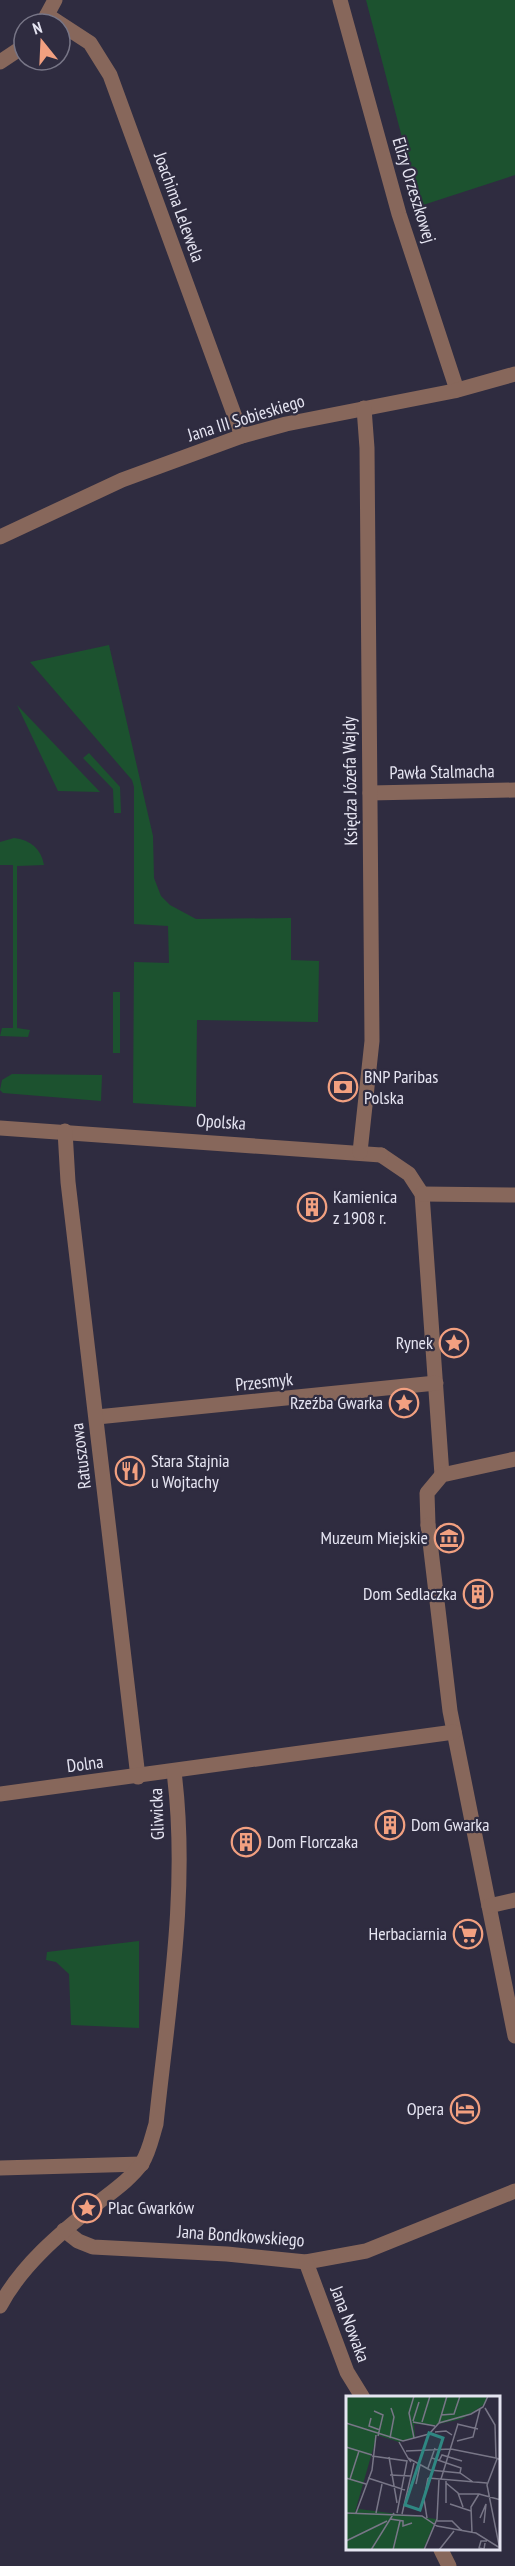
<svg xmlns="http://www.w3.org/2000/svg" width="515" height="2566" viewBox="0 0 515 2566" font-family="'PT Sans Narrow',sans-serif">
  <rect width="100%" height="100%" fill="#2f2c40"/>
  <g fill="#1c522f">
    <polygon points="366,0 515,0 515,175 420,206"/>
    <polygon points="109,645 153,836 154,878 161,896 170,905 196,919 291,918 291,960 319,961 318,1022 197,1020 196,1107 133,1103 134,962 169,963 168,926 134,924 134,787 132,780 30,662"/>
    <polygon points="17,705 100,792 58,791"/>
    <polygon points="89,753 120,787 121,813 114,813 113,789 83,758"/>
    <path d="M14 838C31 840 41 849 44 865L17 866V1028L30 1030 28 1037 0 1036 2 1028H13V865H0V842Z"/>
    <rect x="113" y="992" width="7" height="61"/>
    <polygon points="12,1074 102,1075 101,1101 3,1093 0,1090 2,1080"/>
    <polygon points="139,1941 139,2028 71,2025 69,1974 56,1962 46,1960 47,1952"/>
  </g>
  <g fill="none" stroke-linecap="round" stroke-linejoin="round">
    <g stroke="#87675b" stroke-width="15">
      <polyline points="381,1155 409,1174 422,1194 442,1475"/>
      <polyline points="422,1194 515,1195"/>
      <polyline points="97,1417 436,1383"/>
      <polyline points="428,1525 427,1493 442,1475 515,1459"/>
    </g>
    <g stroke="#87675b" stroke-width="15">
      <polyline points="340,0 399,214 457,390"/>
      <polyline points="47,15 90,43 110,75 242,436"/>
      <polyline points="0,537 122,480 242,436 286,424 454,391 515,374"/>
      <polyline points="370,793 515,790"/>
      <polyline points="0,1128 381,1155"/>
      <polyline points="65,1131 68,1182 138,1777"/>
      <polyline points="360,1152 372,1041 367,448 364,408"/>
      <polyline points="428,1525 450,1711 515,2036"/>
      <polyline points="0,1794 454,1732"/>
      <polyline points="489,1906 515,1900"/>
      <polyline points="0,2168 142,2164"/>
      <polyline points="64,2230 78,2241 93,2247 227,2254 306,2262 366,2251 515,2191"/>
      <polyline points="306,2262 347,2372 363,2398"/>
      <path d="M0 2306C21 2266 59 2234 94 2206 110 2193 130 2180 142 2163 149 2152 152 2137 156 2124 168 2008 189 1889 174 1772"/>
      <polyline points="441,2550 449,2566"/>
    </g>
    <g stroke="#87675b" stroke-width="15">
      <polyline points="42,24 55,0"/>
      <polyline points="0,62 24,46"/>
    </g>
  </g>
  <defs>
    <g id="bank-ring" transform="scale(1.5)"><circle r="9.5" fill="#2f2c40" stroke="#f2a080" stroke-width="1.5"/><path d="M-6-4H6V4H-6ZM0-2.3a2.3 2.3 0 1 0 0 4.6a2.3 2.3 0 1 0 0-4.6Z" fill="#f2a080"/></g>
    <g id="building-ring" transform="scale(1.5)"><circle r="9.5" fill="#2f2c40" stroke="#f2a080" stroke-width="1.5"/><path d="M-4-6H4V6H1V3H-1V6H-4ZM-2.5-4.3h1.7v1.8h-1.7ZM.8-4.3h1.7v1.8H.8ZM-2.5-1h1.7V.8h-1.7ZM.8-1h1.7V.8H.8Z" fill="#f2a080"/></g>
    <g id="sight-ring" transform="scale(1.5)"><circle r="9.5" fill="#2f2c40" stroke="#f2a080" stroke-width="1.5"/><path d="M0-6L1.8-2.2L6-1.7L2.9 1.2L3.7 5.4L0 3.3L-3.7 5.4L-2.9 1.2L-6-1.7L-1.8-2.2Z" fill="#f2a080"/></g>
    <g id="restaurant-ring" transform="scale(1.5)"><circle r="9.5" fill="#2f2c40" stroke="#f2a080" stroke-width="1.5"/><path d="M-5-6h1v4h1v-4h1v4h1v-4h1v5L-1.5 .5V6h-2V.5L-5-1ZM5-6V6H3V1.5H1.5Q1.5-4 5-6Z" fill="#f2a080"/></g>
    <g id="museum-ring" transform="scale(1.5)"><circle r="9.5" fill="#2f2c40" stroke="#f2a080" stroke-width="1.5"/><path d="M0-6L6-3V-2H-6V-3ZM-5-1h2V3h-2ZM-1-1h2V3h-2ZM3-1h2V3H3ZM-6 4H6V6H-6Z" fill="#f2a080"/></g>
    <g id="supermarket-ring" transform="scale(1.5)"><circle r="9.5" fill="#2f2c40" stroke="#f2a080" stroke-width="1.5"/><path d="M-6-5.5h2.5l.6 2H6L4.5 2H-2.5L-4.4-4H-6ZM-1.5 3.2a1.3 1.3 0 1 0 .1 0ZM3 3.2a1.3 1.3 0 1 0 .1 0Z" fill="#f2a080"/></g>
    <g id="hotel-ring" transform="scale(1.5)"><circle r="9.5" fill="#2f2c40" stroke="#f2a080" stroke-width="1.5"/><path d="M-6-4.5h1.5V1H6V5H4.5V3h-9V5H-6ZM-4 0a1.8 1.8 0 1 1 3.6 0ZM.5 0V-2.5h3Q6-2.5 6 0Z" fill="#f2a080"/></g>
  </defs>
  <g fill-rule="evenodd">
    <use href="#bank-ring" x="343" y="1087"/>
    <use href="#building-ring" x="312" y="1207"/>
    <use href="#sight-ring" x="454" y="1343"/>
    <use href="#sight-ring" x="404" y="1403"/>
    <use href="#restaurant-ring" x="130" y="1471"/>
    <use href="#museum-ring" x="449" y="1538"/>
    <use href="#building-ring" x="478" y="1594"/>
    <use href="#building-ring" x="390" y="1825"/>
    <use href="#building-ring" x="246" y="1842"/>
    <use href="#supermarket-ring" x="468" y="1934"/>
    <use href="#hotel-ring" x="465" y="2109"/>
    <use href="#sight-ring" x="87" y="2208"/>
  </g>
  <g text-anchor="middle" stroke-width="4.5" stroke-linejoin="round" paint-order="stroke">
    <g font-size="18" fill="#e6e5f2" stroke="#2f2c40">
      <text transform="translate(414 190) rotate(73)" y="6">Elizy Orzeszkowej</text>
      <text transform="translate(179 207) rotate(70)" y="6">Joachima Lelewela</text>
      <text transform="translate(246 418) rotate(-17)" y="6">Jana III Sobieskiego</text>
      <text transform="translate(442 772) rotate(-1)" y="6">Pawła Stalmacha</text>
      <text transform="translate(350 781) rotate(-91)" y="6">Księdza Józefa Wajdy</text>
      <text transform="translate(221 1122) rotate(4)" y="6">Opolska</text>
      <text transform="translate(264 1382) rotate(-6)" y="6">Przesmyk</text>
      <text transform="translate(81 1456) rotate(-97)" y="6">Ratuszowa</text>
      <text transform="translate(85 1764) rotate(-7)" y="6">Dolna</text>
      <text transform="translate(157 1814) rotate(-92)" y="6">Gliwicka</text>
      <text transform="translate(241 2236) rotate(4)" y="6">Jana Bondkowskiego</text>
      <text transform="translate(350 2324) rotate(69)" y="6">Jana Nowaka</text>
    </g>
    <g font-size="18" fill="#e6e5f2" stroke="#2f2c40" text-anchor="start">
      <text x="364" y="1083">BNP Paribas<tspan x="364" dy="21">Polska</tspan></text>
      <text x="333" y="1203">Kamienica<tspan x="333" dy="21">z 1908 r.</tspan></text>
      <text x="433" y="1349" text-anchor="end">Rynek</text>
      <text x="383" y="1409" text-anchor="end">Rzeźba Gwarka</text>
      <text x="151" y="1467">Stara Stajnia<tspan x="151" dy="21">u Wojtachy</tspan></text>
      <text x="428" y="1544" text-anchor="end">Muzeum Miejskie</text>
      <text x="457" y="1600" text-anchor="end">Dom Sedlaczka</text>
      <text x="411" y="1831">Dom Gwarka</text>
      <text x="267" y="1848">Dom Florczaka</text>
      <text x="447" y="1940" text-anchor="end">Herbaciarnia</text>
      <text x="444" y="2115" text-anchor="end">Opera</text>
      <text x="108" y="2214">Plac Gwarków</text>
    </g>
  </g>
  <g transform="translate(346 2396)">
    <rect width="154" height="154" fill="#2f2c40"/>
    <path d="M0 0H141L139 8 116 23 88 29 68 28 69 41 53 46 31 39 9 116 13 113 90 123 77 154H0Z" fill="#1c522f"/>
    <path fill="none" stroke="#787687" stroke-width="1.5" d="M68 0 63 17 68 42M139 12 149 29 150 62 155 64M28 15 37 19 32 40M95 19 108 18 114 0M25 22 23 30 34 34M67 25 73 6M67 26 89 30M76 26 84 0M0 27 57 45 83 38 93 27 125 18 137 11 142 0M93 27 101 0M111 28 132 33M89 36 100 35 106 39M44 42 48 21 45 12M111 45 127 41 134 13M53 46 62 62M0 51 26 59M60 55 105 53 150 62M26 60 61 65 51 117M43 61 51 107M86 62 115 72 114 77M151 63 141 89 154 154M93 65 96 59 116 65M65 66 62 62 84 74M82 72 89 52M84 74 114 77 127 86M44 79 65 80M0 82 20 88M22 82 59 94M82 82 141 87M4 83 13 55M95 83 112 28M100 85V107M100 87 112 97 117 111M70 88 74 69M112 98H133L155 104M104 108 125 115M0 117 76 120 91 130 130 137 154 152M10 117 26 74 30 39M30 117 36 88M56 118 68 67M81 122 78 103 82 82M134 122 140 108 138 127M44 123 57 125V130L66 127M91 125H106L116 135M126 136 125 111 133 98M0 145 41 125M139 147 138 153 133 152 135 145H141M25 154 48 117M47 154 54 125M78 154 91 123 93 83M93 154 108 135"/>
    <path fill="#2f8782" fill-opacity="0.15" stroke="#2f8782" stroke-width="3" d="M83 37 97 42 74 114 59 109Z"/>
    <rect width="154" height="154" fill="none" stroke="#e6e5f2" stroke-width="3"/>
  </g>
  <g transform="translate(42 42) rotate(342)"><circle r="28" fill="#2f2c40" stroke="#787687" stroke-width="1.5"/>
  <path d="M0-4.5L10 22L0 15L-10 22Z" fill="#f2a080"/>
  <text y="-9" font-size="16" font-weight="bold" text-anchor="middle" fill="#e6e5f2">N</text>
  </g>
</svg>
